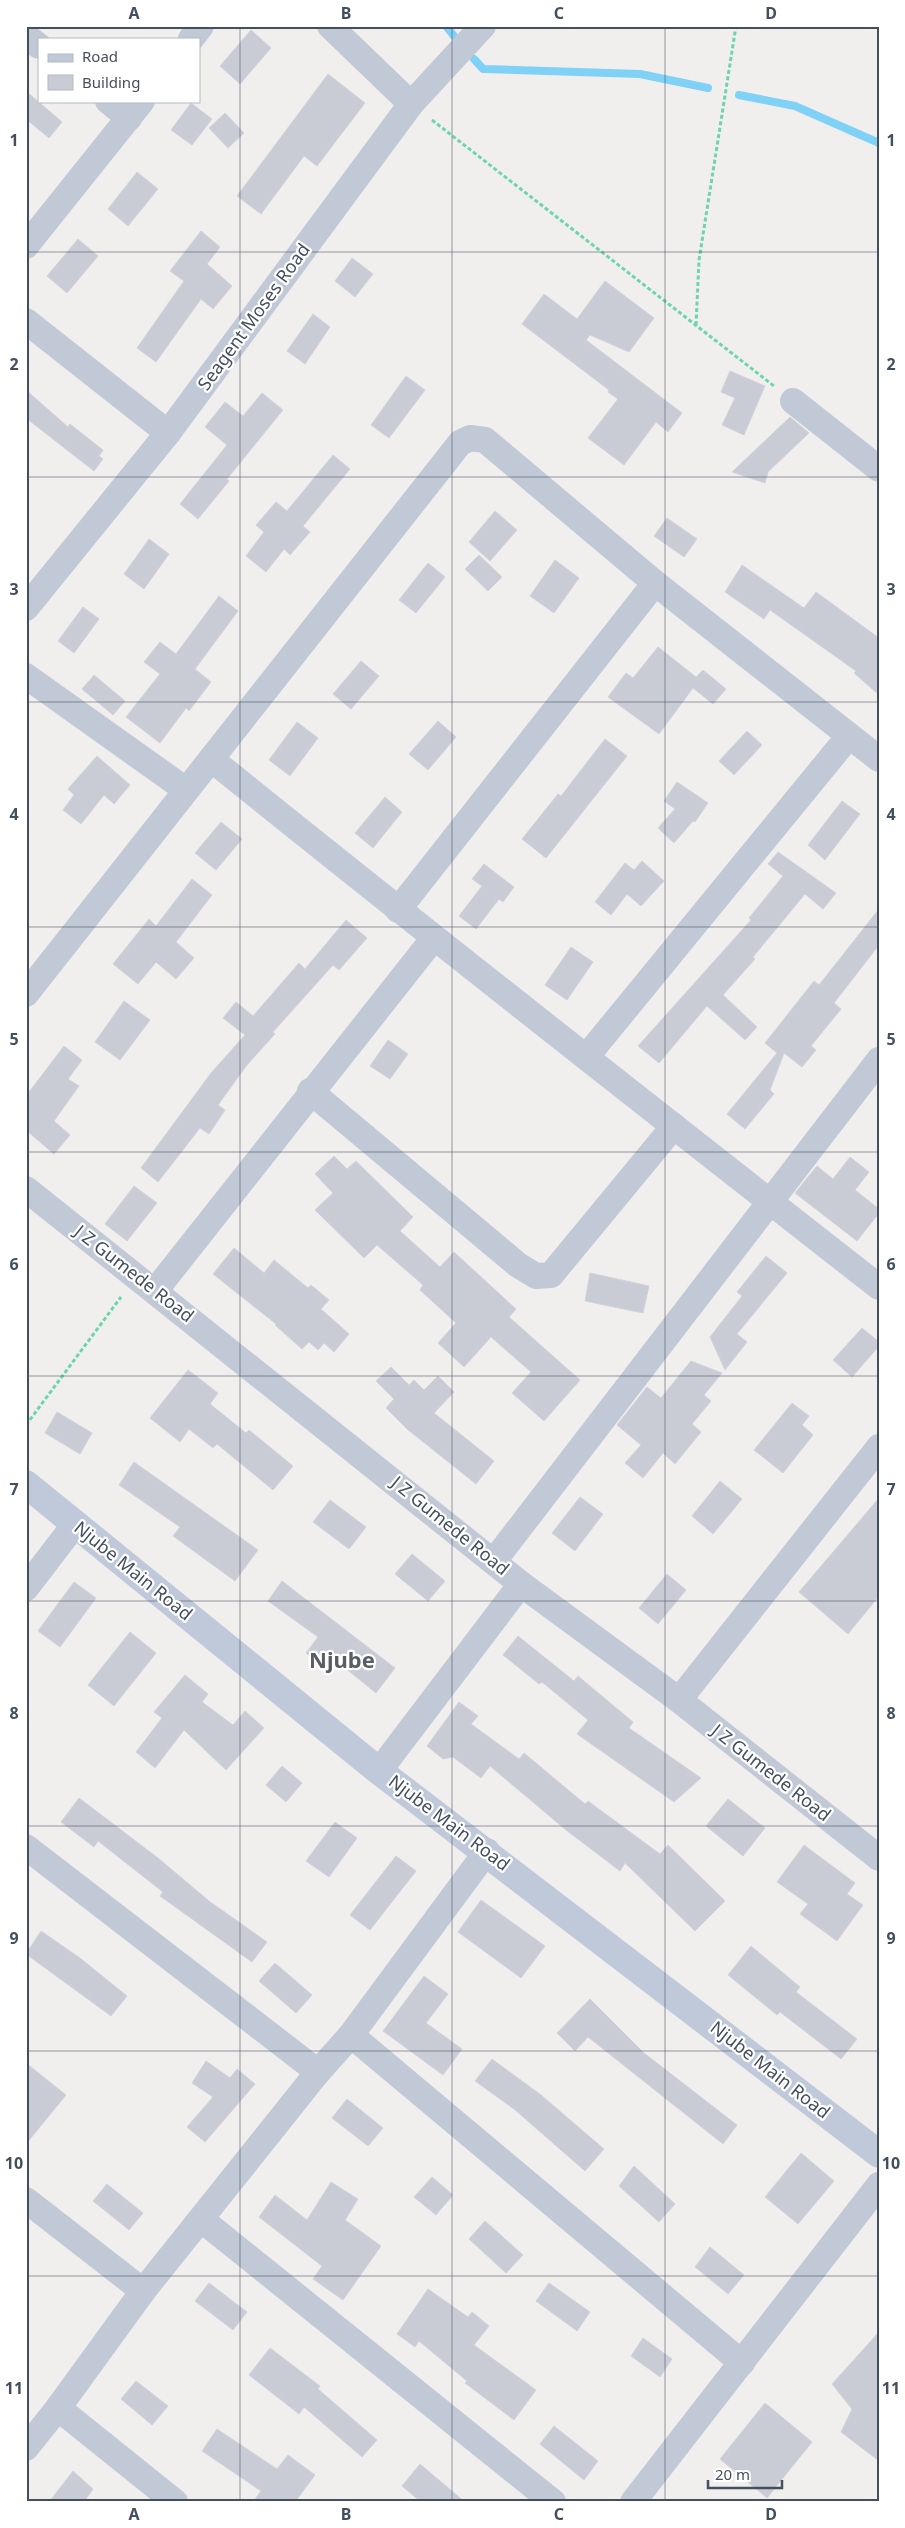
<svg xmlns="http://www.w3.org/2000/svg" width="905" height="2528" viewBox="0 0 905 2528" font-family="'Noto Sans',sans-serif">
  <rect width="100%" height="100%" fill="#f1eeee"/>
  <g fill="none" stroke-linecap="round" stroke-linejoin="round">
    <g stroke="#7fd1f6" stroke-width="8">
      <polyline points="446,26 454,36"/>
      <polyline points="474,59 483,69 640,74 708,88"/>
      <polyline points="739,95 795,106 879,143"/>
    </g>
  </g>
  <g fill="#caccd5" stroke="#d2d3db">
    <polygon points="251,30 271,48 240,84 220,66"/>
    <polygon points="328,74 365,103 317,166 304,156 261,214 237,196"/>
    <polygon points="26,91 62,122 49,138 26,119"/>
    <polygon points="191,103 212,119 192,145 171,130"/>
    <polygon points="225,113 244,133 228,148 209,128"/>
    <polygon points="137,172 158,189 128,226 108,209"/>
    <polygon points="201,231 220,247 207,264 232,286 213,309 201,299 156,362 137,348 184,281 170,271"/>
    <polygon points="78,239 98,256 67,293 47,276"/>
    <polygon points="352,258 373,274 355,297 335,281"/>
    <polygon points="605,281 654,318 629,352 590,335 586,340 682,413 668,432 656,422 624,465 588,438 618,399 608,392 609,390 522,324 544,294 577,319"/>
    <polygon points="313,314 330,327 305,364 287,351"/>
    <polygon points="730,371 765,386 744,435 722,425 735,398 721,392"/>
    <polygon points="406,376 425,390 389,438 371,425"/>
    <polygon points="26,390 68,427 70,424 103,450 99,456 103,459 94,471 26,418"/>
    <polygon points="262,393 283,410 227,479 229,481 198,519 180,504 227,445 205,427 225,402 243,416"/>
    <polygon points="790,417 809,433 768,472 765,483 732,472"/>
    <polygon points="333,455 350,469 303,526 310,532 290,555 284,549 266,572 246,556 264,532 256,525 276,502 287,511"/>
    <polygon points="495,511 517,530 490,561 469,542"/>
    <polygon points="667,518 697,539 684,557 654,536"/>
    <polygon points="149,539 169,554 144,589 124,574"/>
    <polygon points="479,555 502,577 488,591 465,569"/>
    <polygon points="555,560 579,578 554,613 530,596"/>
    <polygon points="428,563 445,577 416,613 399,600"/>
    <polygon points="742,565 804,608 816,592 879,638 879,695 854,673 856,671 770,610 764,619 725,592"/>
    <polygon points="219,596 238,611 195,669 211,682 189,711 186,708 160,743 126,717 160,674 144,662 160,642 176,654"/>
    <polygon points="83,607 99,619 74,653 58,641"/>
    <polygon points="658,647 696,677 703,670 726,689 713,704 693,688 659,734 608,697 626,673 633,678"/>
    <polygon points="361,661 379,676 351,709 333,694"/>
    <polygon points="94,675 125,701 113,715 82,689"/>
    <polygon points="438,721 456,737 428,770 409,754"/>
    <polygon points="297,722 318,738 290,776 269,760"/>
    <polygon points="747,731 762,745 734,775 719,761"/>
    <polygon points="605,739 627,756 546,858 522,839 558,794 561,796"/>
    <polygon points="97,756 130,785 114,804 104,795 81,824 63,810 74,795 68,789"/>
    <polygon points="677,782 708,803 695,822 693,821 674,843 658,828 675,809 664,801"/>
    <polygon points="385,797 402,812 373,848 355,833"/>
    <polygon points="842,801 860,814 825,860 808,845"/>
    <polygon points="221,822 242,839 216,870 195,853"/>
    <polygon points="778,852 836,893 823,909 805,894 753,957 755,959 723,995 757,1027 745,1040 707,1006 659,1063 638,1046 751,920 749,918 783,876 768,864"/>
    <polygon points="642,861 664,881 641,906 627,894 611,915 595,902 625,863 634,870"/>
    <polygon points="484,864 514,887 503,902 499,899 476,929 459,916 482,886 472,879"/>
    <polygon points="192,879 212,895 176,942 194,958 176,979 156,962 138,984 113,964 149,919 156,926"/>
    <polygon points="879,909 879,945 834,1003 841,1009 811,1046 816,1050 802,1067 784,1053 770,1090 774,1094 745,1129 727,1114 777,1053 765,1043 814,981 819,985"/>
    <polygon points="346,920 367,938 339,970 333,965 273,1032 275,1034 247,1065 218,1105 225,1110 209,1134 200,1128 158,1182 141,1168 211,1073 245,1035 223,1018 236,1002 253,1016 299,963 305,969"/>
    <polygon points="571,947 593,962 567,1000 545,985"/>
    <polygon points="124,1001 150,1020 120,1060 95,1042"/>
    <polygon points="388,1040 408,1054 390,1079 370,1066"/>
    <polygon points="64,1046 82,1060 68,1079 79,1086 54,1121 70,1135 54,1154 26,1130 26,1096"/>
    <polygon points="334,1156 347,1169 356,1161 413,1217 400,1231 440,1267 454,1252 516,1309 509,1317 580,1380 544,1421 512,1393 531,1372 491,1337 464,1367 438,1343 456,1323 420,1290 423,1285 377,1245 364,1258 315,1210 333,1193 315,1174"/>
    <polygon points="850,1157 869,1172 855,1190 879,1209 879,1213 857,1241 795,1193 817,1166 833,1179"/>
    <polygon points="134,1186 157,1203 127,1241 105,1224"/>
    <polygon points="234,1248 264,1273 274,1260 308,1288 311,1285 329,1300 321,1309 349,1334 334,1352 324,1343 318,1350 309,1342 302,1349 275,1325 276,1324 213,1274"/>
    <polygon points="766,1256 787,1273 737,1334 747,1342 725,1370 710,1337 742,1296 737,1292"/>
    <polygon points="590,1273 649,1286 643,1313 585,1301"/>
    <polygon points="862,1328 879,1342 879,1346 852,1377 833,1360"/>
    <polygon points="691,1361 722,1373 704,1395 711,1401 692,1424 701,1432 675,1464 663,1453 643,1478 625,1463 641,1445 617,1425 647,1387 661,1398"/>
    <polygon points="391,1367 409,1385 414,1380 424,1390 438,1376 454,1392 434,1413 494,1461 476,1484 407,1429 386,1408 394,1399 376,1381"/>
    <polygon points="188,1370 218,1393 210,1404 246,1433 249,1430 293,1466 273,1490 217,1444 213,1448 189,1429 180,1442 150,1418"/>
    <polygon points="792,1403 809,1416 802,1425 813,1435 783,1473 754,1450"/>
    <polygon points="57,1412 92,1433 80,1454 45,1433"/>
    <polygon points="134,1462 258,1550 235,1581 173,1536 180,1527 119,1485"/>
    <polygon points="720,1481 742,1499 713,1534 692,1516"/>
    <polygon points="580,1497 603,1514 575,1551 552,1533"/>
    <polygon points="879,1498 879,1596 848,1634 799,1592"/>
    <polygon points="330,1500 366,1527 349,1549 313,1522"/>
    <polygon points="412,1554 445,1581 428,1601 395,1574"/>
    <polygon points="667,1574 686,1590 658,1624 639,1608"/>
    <polygon points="282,1581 395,1668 376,1693 334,1659 326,1669 306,1653 318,1637 268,1601"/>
    <polygon points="74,1582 96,1598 60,1647 38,1631"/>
    <polygon points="130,1632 156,1653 114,1706 88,1685"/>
    <polygon points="518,1636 574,1681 578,1676 633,1722 629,1728 701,1778 674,1802 577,1734 588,1720 542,1682 539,1684 503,1655"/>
    <polygon points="185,1675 208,1694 202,1702 233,1725 245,1711 264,1728 226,1770 184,1730 155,1768 136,1752 162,1718 154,1712"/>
    <polygon points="459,1702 478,1716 471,1724 519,1759 524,1753 585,1804 588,1801 660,1854 668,1845 725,1901 695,1931 625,1863 620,1871 566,1830 490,1766 481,1778 453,1757 443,1759 427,1746"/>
    <polygon points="282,1766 302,1783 286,1802 266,1785"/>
    <polygon points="79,1798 158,1858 209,1901 267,1942 252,1962 160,1896 163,1892 98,1841 94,1847 61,1822"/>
    <polygon points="728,1799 765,1828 743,1856 706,1826"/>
    <polygon points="335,1822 357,1838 329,1877 306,1861"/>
    <polygon points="804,1845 855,1883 847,1894 863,1905 837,1941 800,1914 808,1904 777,1882"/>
    <polygon points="396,1856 416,1871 370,1930 350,1915"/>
    <polygon points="481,1900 545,1946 521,1978 458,1932"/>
    <polygon points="41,1931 80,1958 127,1996 111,2016 26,1954"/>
    <polygon points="751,1946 800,1987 796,1992 857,2039 841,2059 780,2012 777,2015 728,1975"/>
    <polygon points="275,1963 312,1995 296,2013 259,1981"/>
    <polygon points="424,1976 448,1994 426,2023 462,2049 443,2075 383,2031"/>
    <polygon points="590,1999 644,2053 737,2125 723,2144 588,2037 575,2051 557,2033"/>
    <polygon points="492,2059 541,2095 604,2149 585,2171 514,2109 475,2081"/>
    <polygon points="206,2061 230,2078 237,2069 255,2084 205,2142 187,2127 213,2097 192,2083"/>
    <polygon points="26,2063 66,2095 26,2144"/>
    <polygon points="347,2099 383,2128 368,2146 332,2118"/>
    <polygon points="801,2153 834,2181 798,2224 765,2197"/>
    <polygon points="634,2166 675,2204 659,2222 619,2186"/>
    <polygon points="432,2177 453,2195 436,2215 414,2197"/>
    <polygon points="331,2182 358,2199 345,2220 381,2246 343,2300 313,2279 322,2266 259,2217 275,2195 307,2220"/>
    <polygon points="107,2184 143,2213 129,2230 93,2201"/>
    <polygon points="485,2221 523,2255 506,2273 469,2239"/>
    <polygon points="710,2247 744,2275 728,2294 695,2267"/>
    <polygon points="209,2283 247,2312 233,2330 195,2301"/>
    <polygon points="549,2283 590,2312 577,2331 536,2301"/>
    <polygon points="428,2289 468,2317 472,2312 489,2326 474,2345 536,2390 514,2420 465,2383 467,2381 419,2341 415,2347 397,2334"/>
    <polygon points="879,2332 879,2461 841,2432 852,2409 832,2384"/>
    <polygon points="643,2338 672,2359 660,2377 631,2356"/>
    <polygon points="270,2348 320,2386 318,2389 377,2440 362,2457 304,2407 299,2414 249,2375"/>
    <polygon points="136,2381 168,2406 152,2425 121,2399"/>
    <polygon points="765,2403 812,2442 767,2498 720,2459"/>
    <polygon points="554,2426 598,2461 584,2480 540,2444"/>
    <polygon points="217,2429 277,2469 288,2455 315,2475 295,2502 253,2502 261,2491 202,2451"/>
    <polygon points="420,2464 465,2502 421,2502 402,2486"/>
    <polygon points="73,2471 93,2489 84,2502 49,2502"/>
  </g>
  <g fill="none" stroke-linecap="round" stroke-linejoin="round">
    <g stroke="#6bd6ac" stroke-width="3" stroke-dasharray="4 2.5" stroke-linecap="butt">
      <polyline points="432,120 774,386"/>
      <polyline points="696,325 699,260 736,26"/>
      <polyline points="26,1425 121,1297"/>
    </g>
    <g stroke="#c0c9d5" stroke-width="26">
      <polyline points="330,26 411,104"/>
      <polyline points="26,36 39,46"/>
      <polyline points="191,39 201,26"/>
      <polyline points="108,101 129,118"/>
      <polyline points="26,246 142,101"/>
      <polyline points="26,321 168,433"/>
      <polyline points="793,401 879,469"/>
      <polyline points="26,608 168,433 411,104 483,26"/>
      <polyline points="26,676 186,790"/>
      <path d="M211 759C432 937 655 1112 879 1287"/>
      <polyline points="398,910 655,583"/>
      <polyline points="26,994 460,443 470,438 485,440 655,583 879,759"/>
      <polyline points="587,1056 849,736"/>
      <polyline points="310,1091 518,1265 536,1276 551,1275 674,1126"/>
      <polyline points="26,1189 521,1584 679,1700 879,1858"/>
      <polyline points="155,1291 433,939"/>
      <polyline points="494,1561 879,1060"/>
      <polyline points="26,1588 75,1524"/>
      <polyline points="679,1700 879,1447"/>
      <polyline points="379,1771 521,1584"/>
      <polyline points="26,1847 318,2072"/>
      <polyline points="351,2035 742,2363"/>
      <polyline points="26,2200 143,2291"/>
      <polyline points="202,2220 553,2502"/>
      <polyline points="58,2408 175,2502"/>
      <polyline points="26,2448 58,2408 143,2291 318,2072 351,2035 487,1851"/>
      <polyline points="633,2502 879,2185"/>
    </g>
    <polyline stroke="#bfc9da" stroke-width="28" points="26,1484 379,1771 879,2154"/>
  </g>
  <path fill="none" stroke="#444f5e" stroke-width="1" stroke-opacity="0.55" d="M240 26V2502M452 26V2502M665 26V2502M26 252H879M26 477H879M26 702H879M26 927H879M26 1152H879M26 1376H879M26 1601H879M26 1826H879M26 2051H879M26 2276H879"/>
  <g text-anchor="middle" stroke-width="4.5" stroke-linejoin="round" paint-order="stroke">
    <g font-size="18" fill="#444f5e" stroke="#fff">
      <text transform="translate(254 317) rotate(-54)" y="6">Seagent Moses Road</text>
      <text transform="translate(134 1274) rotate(38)" y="6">J Z Gumede Road</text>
      <text transform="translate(450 1526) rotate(39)" y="6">J Z Gumede Road</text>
      <text transform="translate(133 1571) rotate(39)" y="6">Njube Main Road</text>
      <text transform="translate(771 1773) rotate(38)" y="6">J Z Gumede Road</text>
      <text transform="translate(449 1823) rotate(37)" y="6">Njube Main Road</text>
      <text transform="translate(770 2070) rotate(38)" y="6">Njube Main Road</text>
    </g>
    <g font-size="22" font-weight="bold" fill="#5a5e64" stroke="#fff">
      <text x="342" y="1668">Njube</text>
    </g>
  </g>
  <rect width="905" height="2528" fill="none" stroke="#ffffff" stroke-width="55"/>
  <rect x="38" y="38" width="162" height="65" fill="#ffffff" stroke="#b4b9bf"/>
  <rect x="48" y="54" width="25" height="8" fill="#bfc9da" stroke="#b4b9bf"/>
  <text x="82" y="62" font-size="15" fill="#444f5e">Road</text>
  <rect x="48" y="75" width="25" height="15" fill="#caccd5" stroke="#b4b9bf"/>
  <text x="82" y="88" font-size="15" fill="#444f5e">Building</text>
  <path d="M708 2480v8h74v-8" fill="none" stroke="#444f5e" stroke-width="2.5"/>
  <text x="715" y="2480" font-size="15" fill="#444f5e" stroke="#ffffff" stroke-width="4" paint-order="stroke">20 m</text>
  <rect x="28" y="28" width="850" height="2472" fill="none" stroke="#444f5e" stroke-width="2"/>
  <g font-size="16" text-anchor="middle" font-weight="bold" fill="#444f5e">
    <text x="134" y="19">A</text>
    <text x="346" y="19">B</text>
    <text x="559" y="19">C</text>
    <text x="771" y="19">D</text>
    <text x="14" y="146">1</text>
    <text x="891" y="146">1</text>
    <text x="14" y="370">2</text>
    <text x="891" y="370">2</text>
    <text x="14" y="595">3</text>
    <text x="891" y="595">3</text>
    <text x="14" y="820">4</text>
    <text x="891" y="820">4</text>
    <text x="14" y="1045">5</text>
    <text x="891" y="1045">5</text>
    <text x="14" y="1270">6</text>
    <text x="891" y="1270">6</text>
    <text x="14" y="1495">7</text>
    <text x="891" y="1495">7</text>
    <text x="14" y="1719">8</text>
    <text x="891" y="1719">8</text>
    <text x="14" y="1944">9</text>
    <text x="891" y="1944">9</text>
    <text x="14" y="2169">10</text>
    <text x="891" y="2169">10</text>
    <text x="14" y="2394">11</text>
    <text x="891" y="2394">11</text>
    <text x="134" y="2520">A</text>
    <text x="346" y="2520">B</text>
    <text x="559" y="2520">C</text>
    <text x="771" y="2520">D</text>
  </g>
</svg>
